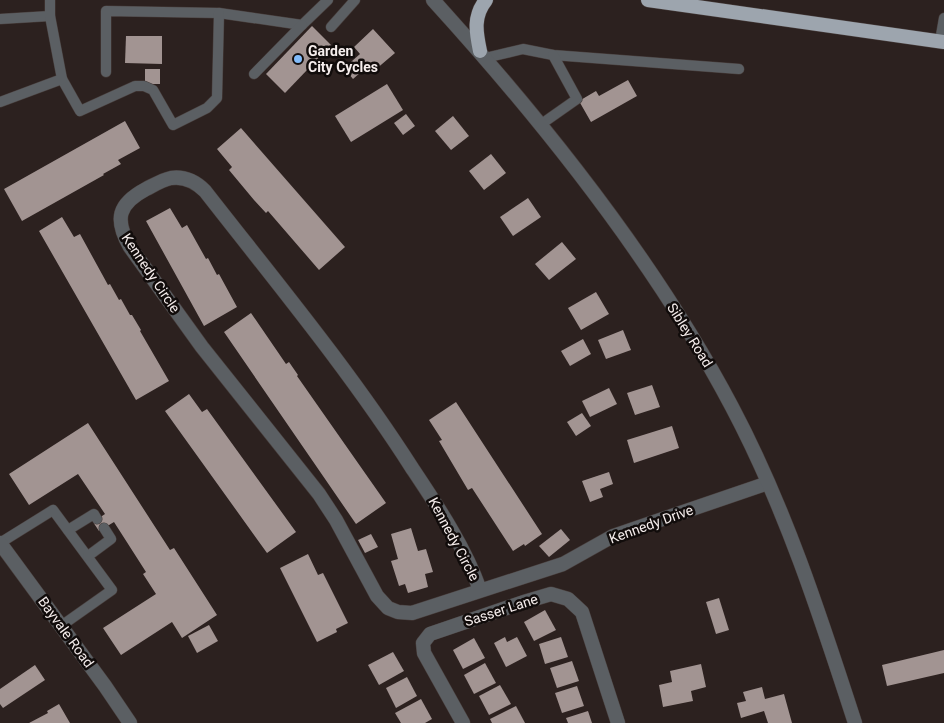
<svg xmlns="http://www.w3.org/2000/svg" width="944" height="723" viewBox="0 0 944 723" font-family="Roboto,sans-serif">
  <rect width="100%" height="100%" fill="#2c211f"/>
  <g fill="#a29492">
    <polygon points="312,26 331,45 285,93 266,74"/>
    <polygon points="373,29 395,53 375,70 370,64 353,79 344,68 360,54 354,47"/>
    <polygon points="126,36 162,36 162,64 125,63"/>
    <rect x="145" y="69" width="15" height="15"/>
    <polygon points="628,80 637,96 591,122 579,101 596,91 599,96"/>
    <polygon points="387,84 403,110 351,142 335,116"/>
    <polygon points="406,114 415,126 403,135 394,123"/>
    <polygon points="453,116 469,136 451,150 435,131"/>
    <polygon points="125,121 140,148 118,160 121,164 103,174 104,175 22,221 4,189"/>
    <polygon points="241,128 345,247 319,270 268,211 266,213 254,200 229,170 232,167 217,149"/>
    <polygon points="491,154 506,173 484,190 469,171"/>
    <polygon points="528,198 541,217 513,236 500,217"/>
    <polygon points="170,208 182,228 187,225 206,259 208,258 217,275 219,274 237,307 204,326 146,221"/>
    <polygon points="62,217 74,237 80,234 108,285 110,284 119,300 121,299 130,315 132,315 141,330 140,331 169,381 136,400 39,231"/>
    <polygon points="562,242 576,259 549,280 535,264"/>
    <polygon points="596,292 609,314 581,330 568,308"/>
    <polygon points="251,313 286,364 289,362 298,375 297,376 386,503 356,524 224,332"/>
    <polygon points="623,330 631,350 606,359 598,340"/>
    <polygon points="583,339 591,354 570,366 561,351"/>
    <polygon points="652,385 660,407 635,415 627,393"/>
    <polygon points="609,388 617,404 590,417 582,401"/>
    <polygon points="189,394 202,412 207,409 296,532 267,553 165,411"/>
    <polygon points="456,402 542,534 525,546 524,544 513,551 472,488 468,490 439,441 442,440 429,420"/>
    <polygon points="582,413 591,426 576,436 567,422"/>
    <polygon points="88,423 170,550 174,548 217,615 182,638 172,622 121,655 103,628 156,594 143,574 146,572 114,522 99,531 93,522 105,514 78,474 29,505 9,474"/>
    <polygon points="672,426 679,448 634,463 627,440"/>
    <polygon points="609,472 613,484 600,489 603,497 590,502 582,481"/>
    <polygon points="411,528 418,551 426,549 433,572 425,574 428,587 408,593 405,584 399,586 391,561 398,559 391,534"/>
    <polygon points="561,529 570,540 549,557 539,546"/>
    <polygon points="371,534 378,547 365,553 358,540"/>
    <polygon points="308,554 318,575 323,573 348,623 336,629 337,632 317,642 280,568"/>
    <polygon points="719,598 729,630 716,634 706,602"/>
    <polygon points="545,610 556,630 534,641 524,622"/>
    <polygon points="209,625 218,641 197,653 188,636"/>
    <polygon points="505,637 507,642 517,637 527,656 506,667 494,643"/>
    <polygon points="561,637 568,657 545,664 539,644"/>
    <polygon points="474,638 485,658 463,669 453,650"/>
    <polygon points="944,650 944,673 887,686 882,665"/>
    <polygon points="393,652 404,671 379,685 368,665"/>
    <polygon points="572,661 579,681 557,688 550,668"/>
    <polygon points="485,663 496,683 474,694 464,675"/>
    <polygon points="701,664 706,687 691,691 693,701 663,707 659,685 672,682 670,671"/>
    <polygon points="35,665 45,680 3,708 0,704 0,689"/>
    <polygon points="407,677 417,696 396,708 386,688"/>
    <polygon points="500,685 511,704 489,715 479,696"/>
    <polygon points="577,686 584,706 562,713 555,693"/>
    <polygon points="762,687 765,699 784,694 792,723 768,723 764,711 741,718 737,703 746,701 743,692"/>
    <polygon points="421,699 432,719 425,723 401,723 395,713"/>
    <polygon points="59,704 70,723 29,723 48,713 47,711"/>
    <polygon points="516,706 525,723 492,723 490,719"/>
    <polygon points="588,711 592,723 568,723 566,718"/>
  </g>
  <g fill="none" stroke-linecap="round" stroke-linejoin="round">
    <g stroke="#483e3c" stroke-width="11">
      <g id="service">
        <polyline points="0,19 50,16"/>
        <polyline points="331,27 355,0"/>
        <polyline points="940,41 944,18"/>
        <polyline points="485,58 523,49 553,55 739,69"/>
        <polyline points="106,72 106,11 219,13 302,25 328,0"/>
        <polyline points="254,74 302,25"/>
        <polyline points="62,79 80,111 135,86 144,86 153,90 173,125 207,108 217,98 219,13"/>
        <polyline points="0,102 62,79 50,16 50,0"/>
        <polyline points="540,125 577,99 553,55"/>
        <polyline points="68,530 94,514 97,519"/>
        <polyline points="0,543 53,510 112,590 61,626"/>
        <polyline points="88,556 111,539 104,528"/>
      </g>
    </g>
    <g stroke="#483e3c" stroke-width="15">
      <g id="minor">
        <polyline points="0,543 105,686 130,723"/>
        <path d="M480 590C465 547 438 507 412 468 350 371 276 282 205 191 196 182 185 176 171 178 162 180 154 185 146 189 118 204 114 219 130 247L202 347 319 494 336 520 377 596 388 608 398 612 412 613 563 564 613 536 768 483"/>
        <polyline points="463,723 424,653 423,643 430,634 524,602 551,594 568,599 582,612 618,723"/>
      </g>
    </g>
    <g stroke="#483e3c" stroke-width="15">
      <path id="tertiary" d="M433 0C544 122 655 261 732 407 785 507 820 615 855 723"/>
    </g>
    <g stroke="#483e3c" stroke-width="15">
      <g id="trunk">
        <polyline points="648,0 944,42"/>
        <path d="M480 51C476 32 473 16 486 0"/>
      </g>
    </g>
    <use href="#service" stroke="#5b5f63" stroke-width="10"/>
    <use href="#minor" stroke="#5b5f63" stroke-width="14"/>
    <use href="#tertiary" stroke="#5b5f63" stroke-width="14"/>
    <use href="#trunk" stroke="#9da5ae" stroke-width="14"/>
  </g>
  <circle fill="#82bcfa" stroke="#110c0b" stroke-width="2" cx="298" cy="59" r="5"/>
  <g text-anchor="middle" stroke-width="5" stroke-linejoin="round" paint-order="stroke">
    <g font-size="14" font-weight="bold" fill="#f6eeed" stroke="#110c0b" text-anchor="start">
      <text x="308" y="56">Garden<tspan x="308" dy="16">City Cycles</tspan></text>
    </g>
    <g font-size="14" fill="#f6eeed" stroke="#110c0b">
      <text transform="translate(151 273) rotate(56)" y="5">Kennedy Circle</text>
      <text transform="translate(690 335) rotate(58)" y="5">Sibley Road</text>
      <text transform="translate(651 524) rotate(-20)" y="5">Kennedy Drive</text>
      <text transform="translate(454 539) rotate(62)" y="5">Kennedy Circle</text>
      <text transform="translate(501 610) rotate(-18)" y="5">Sasser Lane</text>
      <text transform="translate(66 632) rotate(54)" y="5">Bayvale Road</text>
    </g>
  </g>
</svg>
